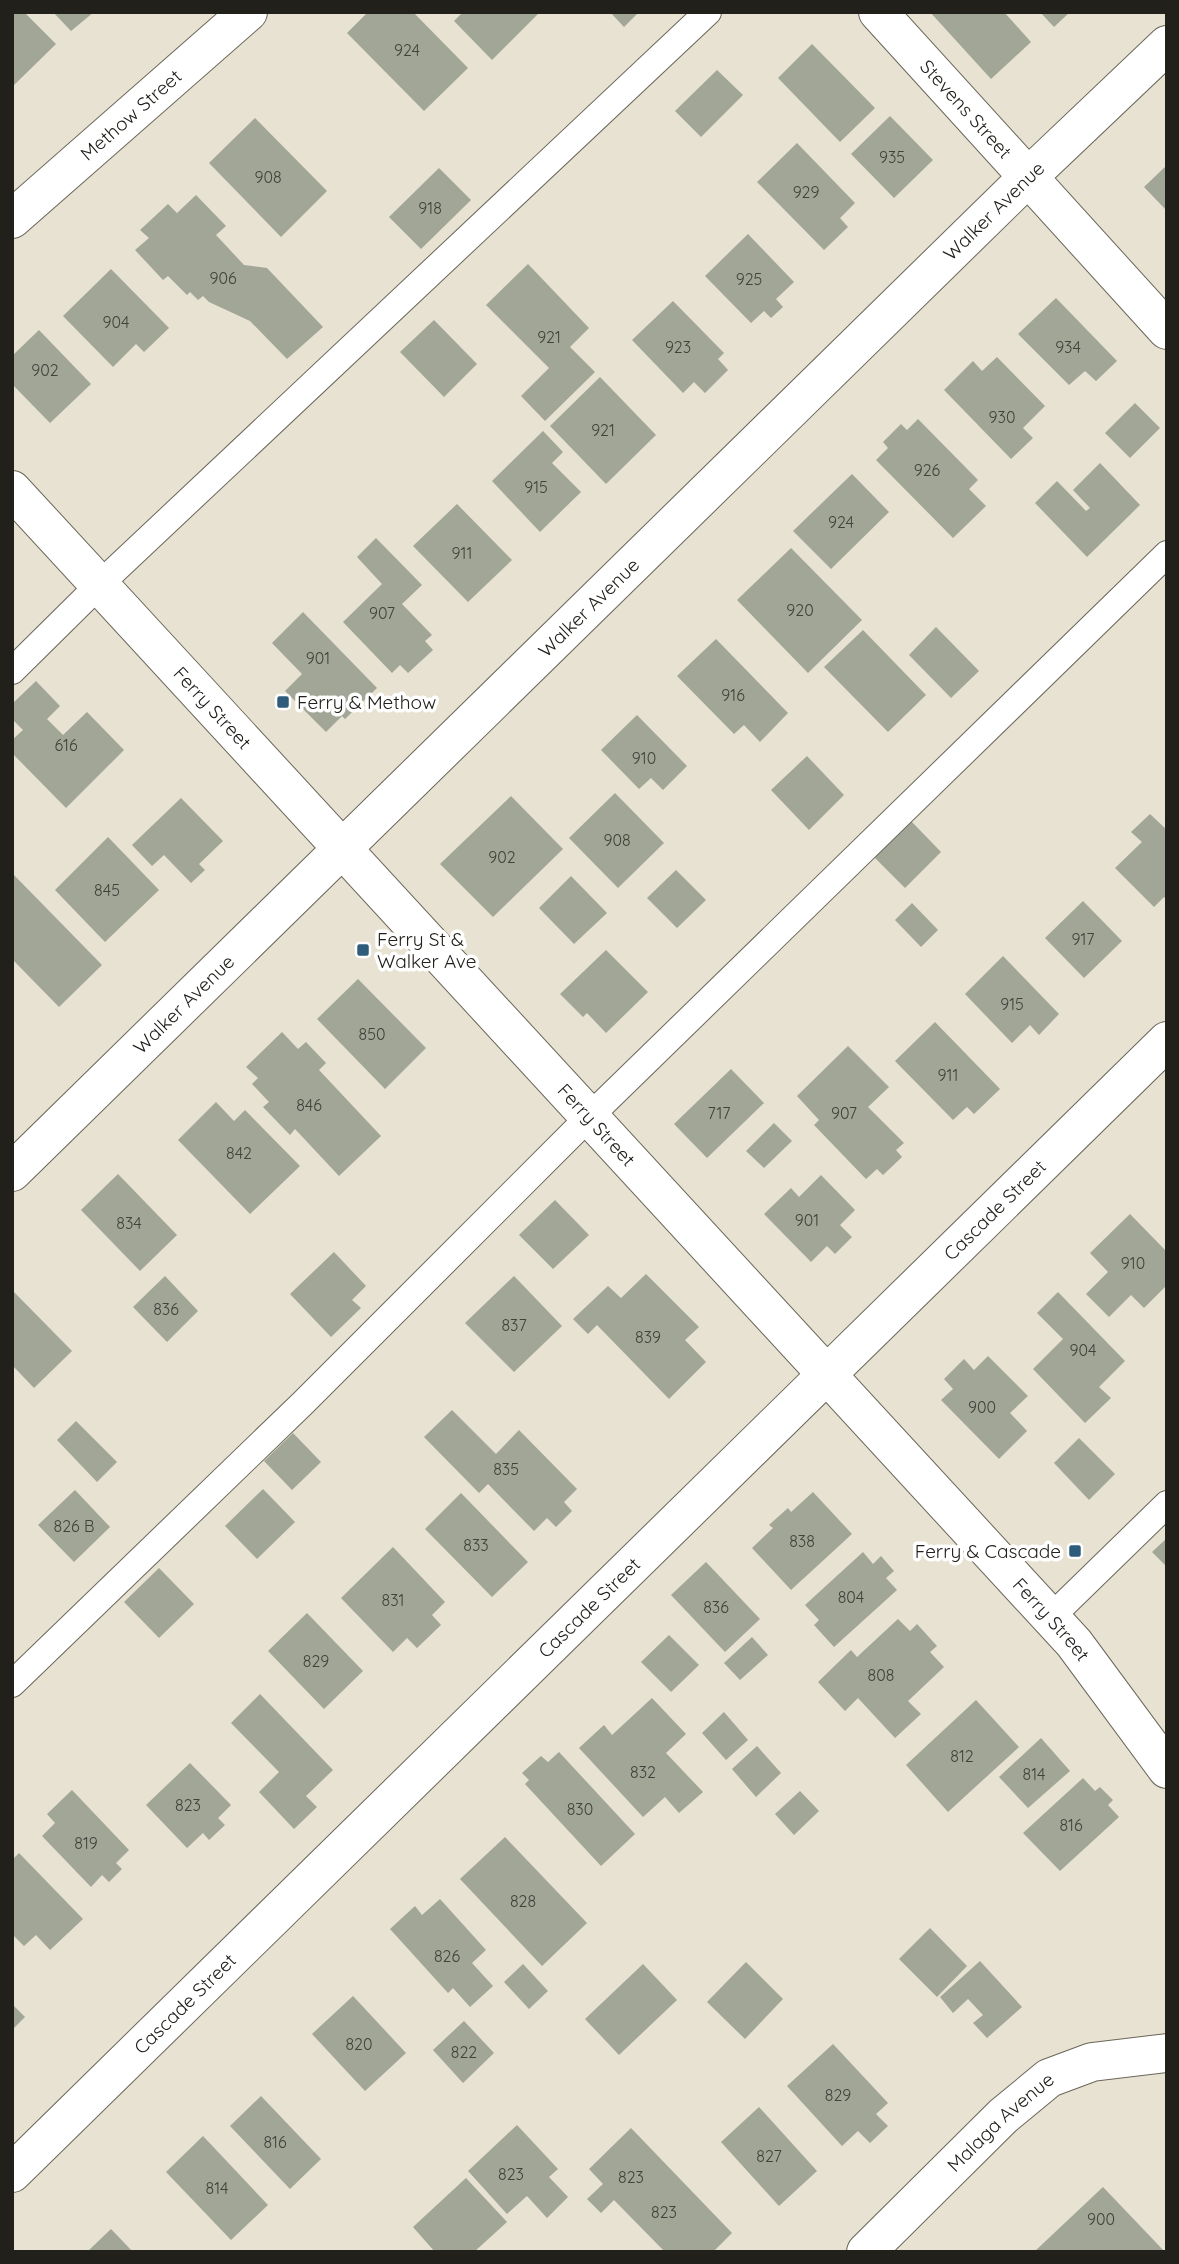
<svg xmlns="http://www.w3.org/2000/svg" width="1179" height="2264" viewBox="0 0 1179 2264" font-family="Quicksand,sans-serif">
  <rect width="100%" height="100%" fill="#e7e2d2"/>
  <g fill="#a1a697">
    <polygon points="12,12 24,12 56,44 12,87"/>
    <polygon points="53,12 94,12 71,31"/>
    <polygon points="368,12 413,12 468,68 424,111 347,33"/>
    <polygon points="463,12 540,12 492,60 454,21"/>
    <polygon points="610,12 639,12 624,27"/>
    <polygon points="930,12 1004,12 1031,42 991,79"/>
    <polygon points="1040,12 1070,12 1054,27"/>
    <polygon points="812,44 875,108 840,142 778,78"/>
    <polygon points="717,70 743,95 701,137 675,111"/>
    <polygon points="890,116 933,160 894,198 851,154"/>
    <polygon points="255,118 327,191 281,237 209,163"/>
    <polygon points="797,143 855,203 840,218 848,227 824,250 757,182"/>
    <polygon points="1167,165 1167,211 1144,187"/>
    <polygon points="439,168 471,200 421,249 389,217"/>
    <polygon points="196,195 226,226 216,235 244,265 267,268 323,327 287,359 250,321 209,302 203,296 198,300 190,292 187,295 168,276 163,280 135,250 149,238 140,230 168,204 177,213"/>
    <polygon points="748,234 794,282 776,299 783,307 771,318 764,311 751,323 705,276"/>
    <polygon points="528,264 589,328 570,347 595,372 545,421 521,396 549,368 486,305"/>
    <polygon points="111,269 169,328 144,352 136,344 113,367 63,316"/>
    <polygon points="1056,298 1117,361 1096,381 1085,371 1069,385 1018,334"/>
    <polygon points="673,301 724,353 718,359 728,370 705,393 694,382 683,393 632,340"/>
    <polygon points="434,320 477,364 444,397 400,352"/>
    <polygon points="39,330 91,384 50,423 12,384 12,356"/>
    <polygon points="997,357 1045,406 1023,428 1033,438 1011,459 944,390 973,361 982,371"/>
    <polygon points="600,377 656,435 606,484 550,426"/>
    <polygon points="1135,403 1160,428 1130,458 1105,433"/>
    <polygon points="918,419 978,480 969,489 986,506 953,538 876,460 888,448 883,442 901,424 907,430"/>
    <polygon points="543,431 563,452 552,463 581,492 540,532 492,481"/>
    <polygon points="1100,463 1140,505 1087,557 1035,503 1057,481 1086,511 1090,508 1073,490"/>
    <polygon points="852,474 889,512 831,569 793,531"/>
    <polygon points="457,504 512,560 468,602 413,546"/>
    <polygon points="376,538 422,585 402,604 432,635 425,641 433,650 408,673 400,665 392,673 343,622 382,584 357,557"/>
    <polygon points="791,548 862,620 808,673 737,600"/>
    <polygon points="303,612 377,688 345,719 342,716 326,732 285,691 302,674 272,643"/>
    <polygon points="936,627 979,671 951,698 909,655"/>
    <polygon points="863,630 926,695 888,732 824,667"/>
    <polygon points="716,639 788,713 760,742 744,725 734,734 677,676"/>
    <polygon points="36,681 60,706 47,719 63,735 87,712 124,750 66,808 12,753 12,740 23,730 12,719 12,704"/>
    <polygon points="637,715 687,766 663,790 651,778 639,789 601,750"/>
    <polygon points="807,756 844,795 809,830 771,790"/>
    <polygon points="615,793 664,843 618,888 569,838"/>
    <polygon points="511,796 563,849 493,917 440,864"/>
    <polygon points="181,798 223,841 199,864 205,870 191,883 164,855 152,866 132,845"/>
    <polygon points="1150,814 1167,830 1167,900 1164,897 1154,907 1115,868 1142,842 1131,832"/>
    <polygon points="910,820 941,852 905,888 873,856"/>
    <polygon points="108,837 159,890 105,942 55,890"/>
    <polygon points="676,870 706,900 677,928 647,898"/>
    <polygon points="12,873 102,965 59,1007 12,959"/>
    <polygon points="571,876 607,913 574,944 539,908"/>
    <polygon points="1083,901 1122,941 1084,978 1045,938"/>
    <polygon points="912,903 938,930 921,947 895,920"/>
    <polygon points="606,950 648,992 606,1033 587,1013 583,1017 560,994"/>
    <polygon points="1003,956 1059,1014 1039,1035 1030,1025 1012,1043 965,994"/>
    <polygon points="358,979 426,1048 385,1089 317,1019"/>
    <polygon points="935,1022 1000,1089 974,1114 967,1107 953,1120 895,1061"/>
    <polygon points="282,1032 298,1049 306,1042 326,1063 319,1070 381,1136 339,1176 295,1129 290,1135 263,1107 269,1102 252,1084 258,1078 246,1067"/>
    <polygon points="848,1046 889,1087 868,1107 904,1143 896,1150 902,1157 883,1175 877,1169 866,1179 814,1125 819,1120 797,1096"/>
    <polygon points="731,1069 764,1103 707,1158 674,1124"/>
    <polygon points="216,1102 234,1121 245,1110 300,1166 250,1214 178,1140"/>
    <polygon points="774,1123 792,1141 764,1168 746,1151"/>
    <polygon points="118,1174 177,1235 140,1271 81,1210"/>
    <polygon points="821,1175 855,1210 840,1225 852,1237 835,1254 827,1246 811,1262 764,1214 791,1188 799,1197"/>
    <polygon points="555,1200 589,1235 553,1269 519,1235"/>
    <polygon points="1130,1214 1167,1252 1167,1285 1144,1308 1131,1295 1109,1317 1086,1294 1108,1272 1090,1253"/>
    <polygon points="334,1252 366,1286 352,1300 361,1308 331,1337 290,1294"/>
    <polygon points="646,1274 699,1327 685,1340 706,1362 669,1399 597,1325 588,1334 573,1319 608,1286 621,1298"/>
    <polygon points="165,1276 198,1311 167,1342 133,1307"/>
    <polygon points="514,1276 562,1326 514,1372 465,1323"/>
    <polygon points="12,1290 72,1351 34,1388 12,1365"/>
    <polygon points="1058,1292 1125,1361 1099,1387 1111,1398 1085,1423 1033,1369 1063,1339 1037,1313"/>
    <polygon points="988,1356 1028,1396 1010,1413 1027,1431 999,1459 941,1400 953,1389 944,1379 964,1359 974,1370"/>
    <polygon points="452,1410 496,1454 519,1430 577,1489 564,1502 572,1511 556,1527 547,1518 534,1531 488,1484 479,1493 424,1437"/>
    <polygon points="76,1421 117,1462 97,1482 57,1440"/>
    <polygon points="293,1433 321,1462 292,1490 264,1461"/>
    <polygon points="1079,1438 1115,1474 1089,1500 1054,1463"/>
    <polygon points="263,1489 295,1522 257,1559 225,1526"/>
    <polygon points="75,1490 110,1527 74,1562 38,1525"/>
    <polygon points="813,1492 852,1534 791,1590 752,1548 773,1528 769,1525 788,1508 791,1512"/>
    <polygon points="461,1493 528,1562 492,1597 425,1529"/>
    <polygon points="1167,1538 1167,1567 1152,1552"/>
    <polygon points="393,1547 445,1602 432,1615 441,1625 417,1648 407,1638 393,1652 341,1598"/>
    <polygon points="863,1552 873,1564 881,1556 894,1571 886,1578 897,1590 834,1647 814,1625 819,1620 805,1605"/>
    <polygon points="706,1562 760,1619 725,1652 671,1595"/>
    <polygon points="159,1568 194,1604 159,1638 124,1602"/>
    <polygon points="307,1613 363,1671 324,1709 268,1651"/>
    <polygon points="898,1619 910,1631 917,1624 937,1646 930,1652 944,1667 908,1701 921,1714 895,1738 858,1698 845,1711 818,1682 851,1650 857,1657"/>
    <polygon points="669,1635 699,1665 671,1692 641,1662"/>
    <polygon points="752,1637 768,1655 740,1680 724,1663"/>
    <polygon points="260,1694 333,1770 306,1796 317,1807 294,1829 259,1792 279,1772 231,1723"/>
    <polygon points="652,1698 686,1734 666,1753 703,1792 679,1813 665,1797 643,1817 579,1748 604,1725 612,1735"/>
    <polygon points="976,1700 1019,1747 948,1812 906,1765"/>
    <polygon points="724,1712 748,1740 726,1760 702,1733"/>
    <polygon points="1041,1738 1070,1771 1028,1808 999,1777"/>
    <polygon points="757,1746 781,1773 756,1797 732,1769"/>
    <polygon points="559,1752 635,1834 601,1866 525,1784 529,1780 522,1773 541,1756 548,1762"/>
    <polygon points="190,1763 231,1805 218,1818 225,1825 209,1840 203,1833 187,1848 146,1805"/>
    <polygon points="1083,1778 1095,1791 1100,1787 1113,1800 1108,1805 1119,1817 1060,1871 1023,1833"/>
    <polygon points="72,1790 129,1850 116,1863 122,1869 109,1882 102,1875 91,1887 42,1836 55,1823 47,1814"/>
    <polygon points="800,1791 819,1811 794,1835 775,1814"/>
    <polygon points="505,1837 587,1923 542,1966 460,1879"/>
    <polygon points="19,1853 83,1919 50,1950 36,1935 24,1946 12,1934 12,1860"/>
    <polygon points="440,1899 486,1950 472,1963 493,1986 470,2007 453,1988 448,1993 390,1929 415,1906 422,1915"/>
    <polygon points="930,1928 967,1966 937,1997 899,1959"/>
    <polygon points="980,1961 1022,2007 987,2038 973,2023 983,2015 968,1999 953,2013 940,1997"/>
    <polygon points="746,1962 783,1999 745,2039 707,2002"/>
    <polygon points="523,1964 548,1991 529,2009 504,1982"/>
    <polygon points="643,1964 677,2000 619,2055 585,2019"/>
    <polygon points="353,1996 406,2053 365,2091 312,2034"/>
    <polygon points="12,2004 25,2017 12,2030"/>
    <polygon points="464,2021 494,2053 463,2083 433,2050"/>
    <polygon points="833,2044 888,2103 876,2114 888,2126 870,2143 858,2131 842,2146 787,2086"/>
    <polygon points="261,2096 321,2159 290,2189 230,2126"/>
    <polygon points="759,2107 817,2171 779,2206 721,2142"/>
    <polygon points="517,2125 558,2169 549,2177 568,2197 547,2218 527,2196 507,2214 468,2171"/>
    <polygon points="631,2128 732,2233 713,2252 665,2252 614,2200 601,2213 587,2199 603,2184 589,2169"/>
    <polygon points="203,2136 268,2205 231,2240 166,2172"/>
    <polygon points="466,2178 507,2222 474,2252 435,2252 413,2227"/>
    <polygon points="1103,2187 1165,2252 1034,2252"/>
    <polygon points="111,2229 133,2252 87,2252"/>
  </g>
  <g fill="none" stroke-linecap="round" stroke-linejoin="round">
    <g stroke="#6b6659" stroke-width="28">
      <g id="lane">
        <polyline points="12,671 99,585 708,12"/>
        <polyline points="1050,1618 1167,1504"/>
        <polyline points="12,1684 303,1403 588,1118 1167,554"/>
      </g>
    </g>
    <g stroke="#6b6659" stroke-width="40">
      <g id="street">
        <path id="s1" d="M878 12 1167 330"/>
        <path id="s2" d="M12 219 248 12"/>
        <path id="s3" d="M12 1172 1026 179 1167 45"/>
        <path id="s4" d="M12 2173 1167 1041"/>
        <path id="s5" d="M866 2252 1003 2116 1049 2078 1092 2062 1167 2053"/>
      </g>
    </g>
    <g stroke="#6b6659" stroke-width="40">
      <g id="secondary">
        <path id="s6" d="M12 490 1074 1643 1167 1769"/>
      </g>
    </g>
    <use href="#lane" stroke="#fff" stroke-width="26"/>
    <use href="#street" stroke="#fff" stroke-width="38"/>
    <use href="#secondary" stroke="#fff" stroke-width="38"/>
  </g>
  <g fill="#2e5c7b" stroke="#fff" stroke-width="2.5">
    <rect x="276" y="695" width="14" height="14" rx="3.5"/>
    <rect x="356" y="943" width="14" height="14" rx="3.5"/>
    <rect x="1068" y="1544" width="14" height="14" rx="3.5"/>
  </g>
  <g text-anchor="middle" stroke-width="7" stroke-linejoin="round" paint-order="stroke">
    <g font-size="16" fill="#42423a">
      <text x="407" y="56">924</text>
      <text x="892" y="163">935</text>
      <text x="268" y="183">908</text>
      <text x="806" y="198">929</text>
      <text x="430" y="214">918</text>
      <text x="223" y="284">906</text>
      <text x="749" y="285">925</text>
      <text x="116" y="328">904</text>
      <text x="549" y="343">921</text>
      <text x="678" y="353">923</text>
      <text x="1068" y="353">934</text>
      <text x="45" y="376">902</text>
      <text x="1002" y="423">930</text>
      <text x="603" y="436">921</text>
      <text x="927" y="476">926</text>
      <text x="536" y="493">915</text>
      <text x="841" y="528">924</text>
      <text x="462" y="559">911</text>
      <text x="800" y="616">920</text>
      <text x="382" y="619">907</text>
      <text x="318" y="664">901</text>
      <text x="733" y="701">916</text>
      <text x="66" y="751">616</text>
      <text x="644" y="764">910</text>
      <text x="617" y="846">908</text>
      <text x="502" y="863">902</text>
      <text x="107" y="896">845</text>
      <text x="1083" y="945">917</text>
      <text x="1012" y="1010">915</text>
      <text x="372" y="1040">850</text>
      <text x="948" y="1081">911</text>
      <text x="309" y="1111">846</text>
      <text x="719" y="1119">717</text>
      <text x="844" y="1119">907</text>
      <text x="239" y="1159">842</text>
      <text x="807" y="1226">901</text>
      <text x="129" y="1229">834</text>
      <text x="1133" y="1269">910</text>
      <text x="166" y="1315">836</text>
      <text x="514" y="1331">837</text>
      <text x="648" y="1343">839</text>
      <text x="1083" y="1356">904</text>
      <text x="982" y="1413">900</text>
      <text x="506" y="1475">835</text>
      <text x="74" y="1532">826 B</text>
      <text x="802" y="1547">838</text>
      <text x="476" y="1551">833</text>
      <text x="851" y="1603">804</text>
      <text x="393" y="1606">831</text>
      <text x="716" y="1613">836</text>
      <text x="316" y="1667">829</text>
      <text x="881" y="1681">808</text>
      <text x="962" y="1762">812</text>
      <text x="643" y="1778">832</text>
      <text x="1034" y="1780">814</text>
      <text x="188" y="1811">823</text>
      <text x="580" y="1815">830</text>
      <text x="1071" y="1831">816</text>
      <text x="86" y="1849">819</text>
      <text x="523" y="1907">828</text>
      <text x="447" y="1962">826</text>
      <text x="359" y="2050">820</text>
      <text x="464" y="2058">822</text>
      <text x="838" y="2101">829</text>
      <text x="275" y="2148">816</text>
      <text x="769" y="2162">827</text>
      <text x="511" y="2180">823</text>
      <text x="631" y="2183">823</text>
      <text x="217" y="2194">814</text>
      <text x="664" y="2218">823</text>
      <text x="1101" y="2225">900</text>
    </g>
    <g font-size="19" fill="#22201b" stroke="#fff">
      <text dy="7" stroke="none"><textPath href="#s1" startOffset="131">Stevens Street</textPath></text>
      <text dy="7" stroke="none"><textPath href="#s2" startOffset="158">Methow Street</textPath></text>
      <text dy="7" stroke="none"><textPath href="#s3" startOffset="1374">Walker Avenue</textPath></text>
      <text dy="7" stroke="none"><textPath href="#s3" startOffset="807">Walker Avenue</textPath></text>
      <text dy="7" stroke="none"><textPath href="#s6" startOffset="296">Ferry Street</textPath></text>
      <text dy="7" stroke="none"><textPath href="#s3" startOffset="240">Walker Avenue</textPath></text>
      <text dy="7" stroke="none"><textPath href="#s6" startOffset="863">Ferry Street</textPath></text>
      <text dy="7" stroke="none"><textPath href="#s4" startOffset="1376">Cascade Street</textPath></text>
      <text dy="7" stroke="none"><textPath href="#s4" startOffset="808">Cascade Street</textPath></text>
      <text dy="7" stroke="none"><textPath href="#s6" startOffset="1535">Ferry Street</textPath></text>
      <text dy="7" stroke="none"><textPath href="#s4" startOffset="242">Cascade Street</textPath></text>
      <text dy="7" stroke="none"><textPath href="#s5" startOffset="187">Malaga Avenue</textPath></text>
    </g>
    <g font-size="19" fill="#22201b" stroke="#fff" text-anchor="start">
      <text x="297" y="709">Ferry &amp; Methow</text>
      <text x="377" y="946">Ferry St &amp;<tspan x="377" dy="22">Walker Ave</tspan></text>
      <text x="1061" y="1558" text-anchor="end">Ferry &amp; Cascade</text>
    </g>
  </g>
  <rect width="1179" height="2264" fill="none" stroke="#22201b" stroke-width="28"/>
</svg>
